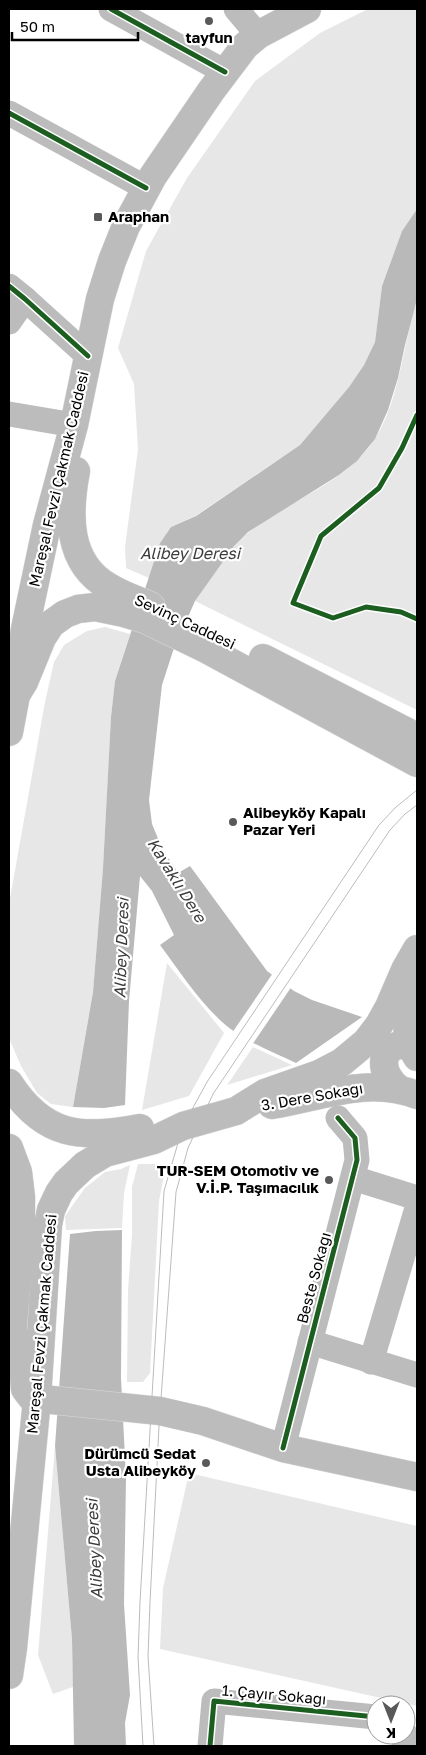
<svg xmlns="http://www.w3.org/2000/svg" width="426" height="1755" viewBox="0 0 426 1755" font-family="'Golos Text',sans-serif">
  <rect width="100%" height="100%" fill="#fff"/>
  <g fill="#e7e7e7">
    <polygon points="368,9 417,9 417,209 402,231 382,286 375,342 364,365 349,387 300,445 195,516 171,527 160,543 149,578 126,568 125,547 138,449 134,384 118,348 146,251 187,178 255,81 320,33"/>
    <path d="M417 299V710L195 601C211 577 226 549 249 532 289 500 345 484 374 440 400 401 403 343 417 299Z"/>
    <polygon points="105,627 130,634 115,681 111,717 103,868 93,992 73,1107 51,1104 37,1093 21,1066 9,1038 9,904 45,702 54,662 64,645 87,631"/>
    <polygon points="167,963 224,1033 189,1096 142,1110"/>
    <polygon points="253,1047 292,1065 227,1085"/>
    <polygon points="138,1164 160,1164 160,1170 165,1170 159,1201 150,1373 143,1382 127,1382 128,1290 132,1235 132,1187"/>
    <polygon points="130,1165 124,1193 122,1228 66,1230 65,1216 85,1188 105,1172 121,1169"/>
    <polygon points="55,1446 72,1639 73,1687 53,1694 38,1655"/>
    <polygon points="189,1473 417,1526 417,1706 160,1649 163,1588"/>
  </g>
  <g fill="#b9b9b9">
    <path d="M417 209V299L405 345 398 378 388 410 375 439 357 461 339 475 248 532 234 546 195 601 173 651 162 685 149 800 152 824 162 848 178 873 190 866 267 971 294 991 312 1000 362 1017 296 1063C274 1053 247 1042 228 1027 201 1005 181 973 160 945L174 935 152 891 140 876 129 1001 125 1105 104 1108 73 1107 93 992 103 868 111 717 115 681 160 543 171 527 196 516 300 445 349 387 364 365 375 342 382 286 402 231Z"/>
    <polygon points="122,1230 121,1378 126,1478 124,1604 130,1695 125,1723 126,1746 74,1746 72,1639 55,1446 70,1234 96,1231"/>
  </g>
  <polygon fill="#fff" points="273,973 292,986 252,1045 232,1033"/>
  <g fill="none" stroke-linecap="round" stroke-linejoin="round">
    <g stroke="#dbdbdb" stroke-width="29">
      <g id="major">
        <path d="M76 471C68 513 66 563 109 587 122 595 137 600 151 606"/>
        <polyline points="263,658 417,737"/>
        <polyline points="16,695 25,629 47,525 74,425 100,299 112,261 126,226 153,176 211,91 245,46 258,35 307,9"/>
        <polyline points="9,732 16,695 24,682 42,638 51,624 65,614 78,609 95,607 124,613 144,619 206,649 417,763"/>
        <path d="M415 977C410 1004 399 1032 417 1057"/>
        <path d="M9 1083C44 1137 80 1139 140 1128"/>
        <path d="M399 1089C377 1073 378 1041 411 1045"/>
        <path d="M272 1105C322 1097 367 1076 417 1095"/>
        <polyline points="9,1148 18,1172 21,1197 21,1227 11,1349"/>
        <polyline points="12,1331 22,1349 25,1389 32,1398 160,1411 203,1421 283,1448 417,1477"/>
        <polyline points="9,1675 13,1648 37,1399 48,1225 51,1210 59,1193 66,1183 85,1165 105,1153 154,1140 183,1126 236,1111 265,1093 319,1074 342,1062 366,1042 379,1025 389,1007 405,970 417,949"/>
      </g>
    </g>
    <g stroke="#bcbcbc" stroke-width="25">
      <polyline points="111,9 225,72"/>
      <polyline points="236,9 258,35"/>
      <polyline points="9,113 146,188"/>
      <polyline points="9,286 25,299 88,356"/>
      <polyline points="9,322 25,299"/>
      <polyline points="9,414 74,425"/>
      <polyline points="353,1178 417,1198"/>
      <polyline points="310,1342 417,1375"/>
      <polyline points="371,1362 417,1208"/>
      <polyline points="283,1448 357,1160 355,1138 338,1118"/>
      <polyline points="210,1746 214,1701 376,1717"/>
      <polyline points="404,1746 406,1735"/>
    </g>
    <use href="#major" stroke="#bcbcbc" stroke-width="28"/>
    <g stroke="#bcbcbc" stroke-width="1">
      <polyline points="143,1746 138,1657 140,1602 164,1191 183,1126 207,1082 379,825 396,807 417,790"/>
      <polyline points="154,1746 148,1656 150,1602 159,1426 176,1192 188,1148 213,1094 390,830 405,814 417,805"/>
    </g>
    <g stroke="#fff" stroke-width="8">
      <g id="cycleway">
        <polyline points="111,9 225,72"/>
        <polyline points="9,113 146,188"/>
        <polyline points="9,286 25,299 88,356"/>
        <polyline points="417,415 402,448 379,488 321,536 293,603 333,618 366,607 401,612 417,619"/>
        <polyline points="283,1448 357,1160 355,1138 338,1118"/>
        <polyline points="210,1746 214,1701 376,1717"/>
      </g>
    </g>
    <use href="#cycleway" stroke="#1b5e20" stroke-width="5"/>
  </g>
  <g fill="#595959" stroke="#fff" stroke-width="2">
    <circle cx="209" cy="21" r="5"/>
    <rect x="93" y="212" width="10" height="10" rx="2.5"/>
    <circle cx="233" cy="822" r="5"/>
    <circle cx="329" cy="1180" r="5"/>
    <circle cx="206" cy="1463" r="5"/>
  </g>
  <g text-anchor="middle" stroke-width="4.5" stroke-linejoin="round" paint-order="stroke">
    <g font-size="15" font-weight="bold" fill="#000" stroke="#fff" text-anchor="start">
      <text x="209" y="43" text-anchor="middle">tayfun</text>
      <text x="108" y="222">Araphan</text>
      <text x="243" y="818">Alibeyköy Kapalı<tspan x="243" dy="17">Pazar Yeri</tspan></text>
      <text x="319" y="1176" text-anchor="end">TUR-SEM Otomotiv ve<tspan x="319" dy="17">V.İ.P. Taşımacılık</tspan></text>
      <text x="196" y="1459" text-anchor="end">Dürümcü Sedat<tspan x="196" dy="17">Usta Alibeyköy</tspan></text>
    </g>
    <g font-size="15" fill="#000" stroke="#fff">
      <text transform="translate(59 479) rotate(-77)" y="5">Mareşal Fevzi Çakmak Caddesi</text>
      <text transform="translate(185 622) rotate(25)" y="5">Sevinç Caddesi</text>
      <text transform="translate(312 1097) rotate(-10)" y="5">3. Dere Sokağı</text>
      <text transform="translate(314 1278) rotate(-75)" y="5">Beste Sokağı</text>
      <text transform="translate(42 1324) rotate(-85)" y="5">Mareşal Fevzi Çakmak Caddesi</text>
      <text transform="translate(274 1695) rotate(5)" y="5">1. Çayır Sokağı</text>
    </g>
    <g font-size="16" font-style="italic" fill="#3c3c3c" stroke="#fff">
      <text x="190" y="559">Alibey Deresi</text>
      <text transform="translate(177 880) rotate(58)" y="6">Kavaklı Dere</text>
      <text transform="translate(121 948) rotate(-88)" y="6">Alibey Deresi</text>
      <text transform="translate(94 1549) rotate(-93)" y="6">Alibey Deresi</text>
    </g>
  </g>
  <rect width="426" height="1755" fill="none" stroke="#000000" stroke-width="20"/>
  <g transform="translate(391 1720) rotate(180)"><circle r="24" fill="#ffffff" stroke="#999999"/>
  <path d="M0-4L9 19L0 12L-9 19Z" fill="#595959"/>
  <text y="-8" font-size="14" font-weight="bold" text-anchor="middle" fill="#000000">K</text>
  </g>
  <path d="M12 32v8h126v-8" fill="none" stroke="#000000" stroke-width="2.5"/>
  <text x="20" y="32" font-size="15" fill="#000000" stroke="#ffffff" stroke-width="4" paint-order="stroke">50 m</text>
</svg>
